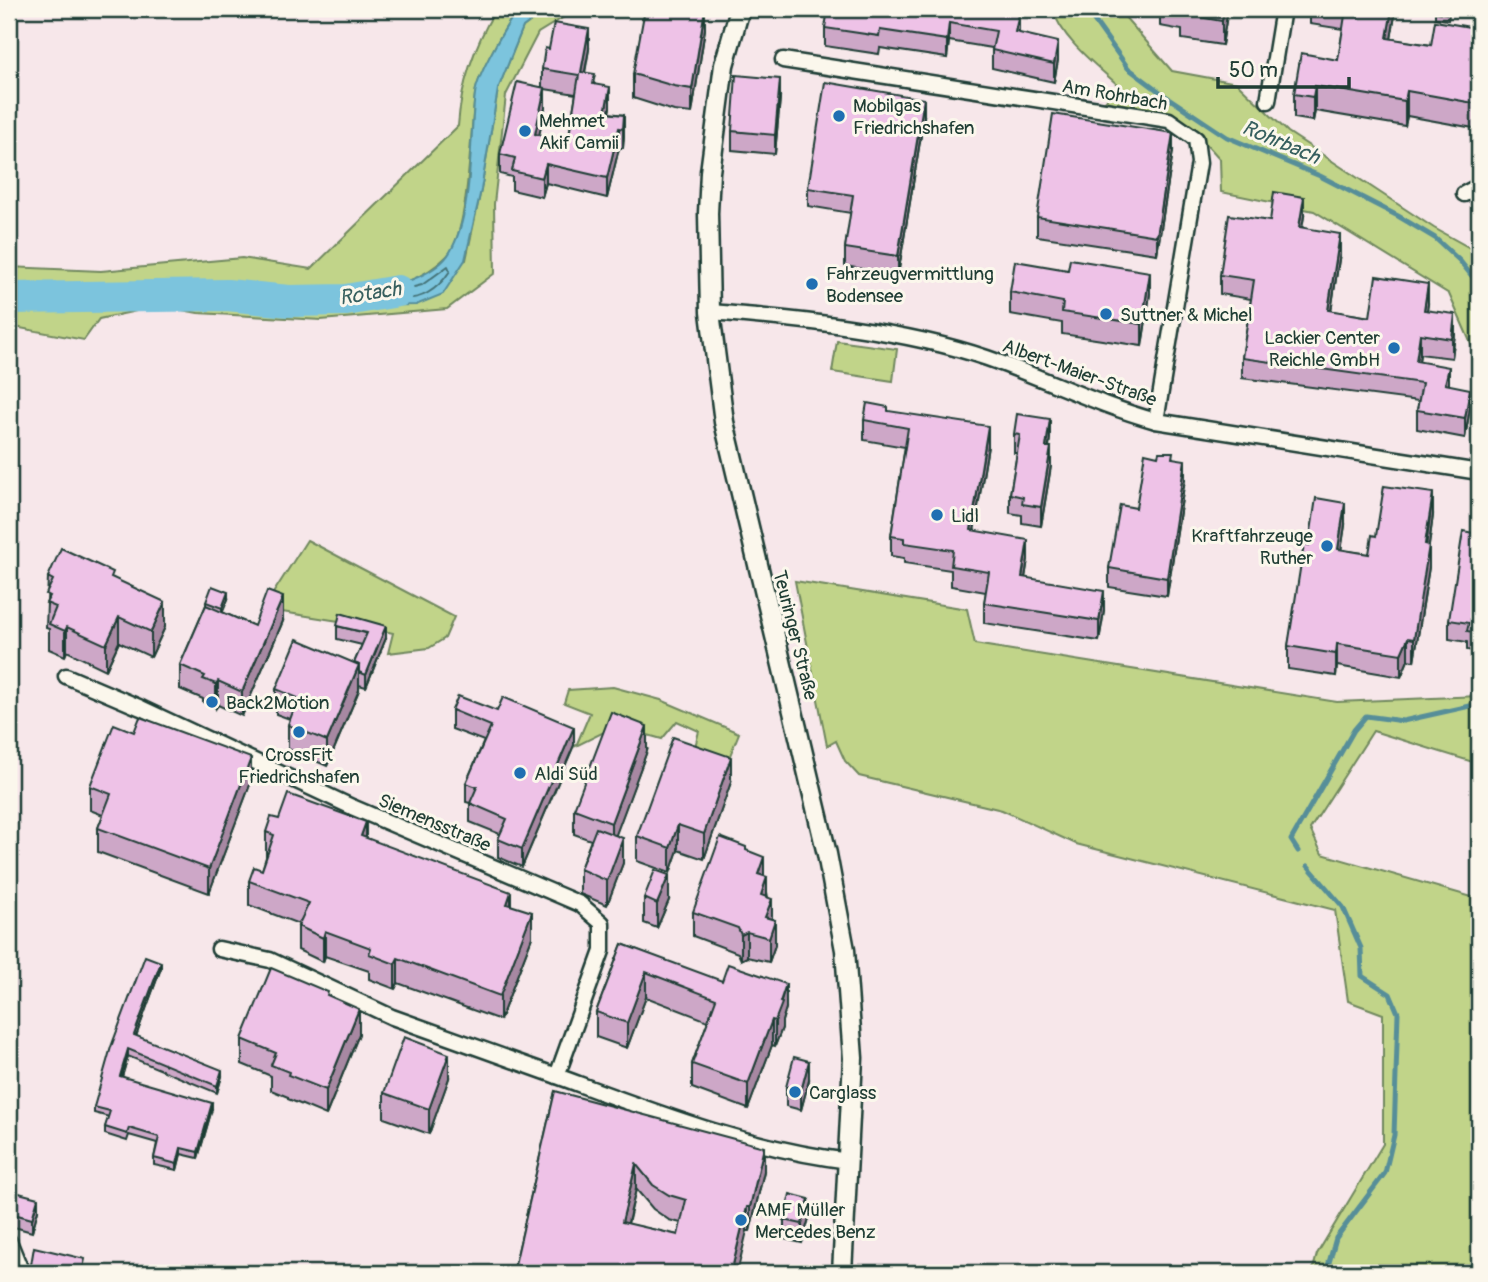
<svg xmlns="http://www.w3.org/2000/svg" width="1488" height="1282" viewBox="0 0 1488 1282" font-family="Pangolin,sans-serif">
  <rect width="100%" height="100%" fill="#f7e7ea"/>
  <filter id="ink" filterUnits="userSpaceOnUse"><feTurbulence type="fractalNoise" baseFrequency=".0143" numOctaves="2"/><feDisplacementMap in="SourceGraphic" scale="14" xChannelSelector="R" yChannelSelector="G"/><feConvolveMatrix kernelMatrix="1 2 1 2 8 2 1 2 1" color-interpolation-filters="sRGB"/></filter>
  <g filter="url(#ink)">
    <g fill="#c1d489" stroke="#70885e" stroke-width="2">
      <path d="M496 9H519C507 22 477 76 475 94 470 128 470 233 447 256 422 282 389 288 355 295L357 306 466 260 481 190 498 89 523 27 547 9H600L569 14 538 33 506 95 494 204 495 273 447 309 321 320 198 313 160 306 99 319 84 340 9 326V267L101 271 242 258 311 269 458 126C461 83 474 46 496 9Z"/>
      <path d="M1053 9H1118L1172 71 1237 83 1288 132 1434 228 1477 252 1479 257V362L1449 294 1314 211 1221 192 1220 159 1191 127 1173 115 1103 103 1119 86C1097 66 1060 38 1053 9Z"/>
      <polygon points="837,341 897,349 893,381 832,372"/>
      <polygon points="307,540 454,617 445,638 429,648 388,653 393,633 345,622 263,609"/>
      <polygon points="795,581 967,609 975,644 1337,702 1479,696 1479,764 1373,731 1310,829 1322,854 1479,899 1479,1273 1312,1273 1317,1254 1383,1144 1383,1014 1348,1001 1335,910 1076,844 1002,810 859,776 845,761 836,741 827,746"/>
      <polygon points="613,687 661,700 739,733 729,758 693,755 699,731 677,721 662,739 616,726 576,746 590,713 564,703 568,690"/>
    </g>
    <path fill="#7cc4dd" stroke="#578e99" stroke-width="2" d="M519 9H547L523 27 498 89 481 190 465 260 443 294 416 305 357 306 354 295C382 290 435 278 450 252 474 211 469 140 475 94 477 76 507 22 519 9Z"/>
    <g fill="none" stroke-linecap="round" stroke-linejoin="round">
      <path stroke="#447378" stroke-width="2" d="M448 266 450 271C438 289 419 304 397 296L398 291 422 285Z"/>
      <g stroke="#578e99" stroke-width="5">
        <polyline points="1086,9 1128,68 1164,95 1227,137 1320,176 1398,216 1435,238 1460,261 1479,285"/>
        <polyline points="1298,851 1291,840 1354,730 1366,716 1403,721 1479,704"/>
        <polyline points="1308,866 1343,907 1361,948 1362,976 1390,994 1398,1013 1394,1135 1385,1173 1336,1238 1326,1273"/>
      </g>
      <polyline stroke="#7cc4dd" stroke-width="32" points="9,298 227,295 289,301 346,300 398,291"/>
      <g stroke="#1f3d34" stroke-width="19">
        <g id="minor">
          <polyline points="783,60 1169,120 1196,139 1199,163 1156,421"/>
          <polyline points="1268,101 1283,9"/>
          <polyline points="1464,194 1479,186"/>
          <path d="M710 312C797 319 905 330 987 358 1044 378 1098 405 1156 421L1479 472"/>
          <path d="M66 676 141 708 352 807 580 904 602 923V951L557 1076C652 1111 748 1149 849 1161"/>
          <polyline points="219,949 270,960 392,1017 557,1076"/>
          <polyline points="9,1241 22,1273"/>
        </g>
      </g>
      <g stroke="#1f3d34" stroke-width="23">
        <polyline id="tertiary" points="740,9 724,65 710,172 708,213 710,312 724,422 827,854 845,950 853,1058 842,1273"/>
      </g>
      <use href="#minor" stroke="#fbf7ec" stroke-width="14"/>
      <use href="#tertiary" stroke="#fbf7ec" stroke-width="18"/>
    </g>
    <g fill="#cda7c7" stroke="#1f3d34" stroke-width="2" fill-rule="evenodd">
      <polygon points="705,9 705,29 692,113 674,111 633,98 633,74"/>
      <polygon points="986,9 1019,33 1058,60 1054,82 992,68 992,48 949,41 947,58 880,48 879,54 825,46 825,28"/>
      <polygon points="1160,9 1228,9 1222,45 1182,39 1182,30 1160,26"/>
      <polygon points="1310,9 1396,9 1391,39 1431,45 1470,27 1479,9 1479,129 1407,116 1405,126 1315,111 1313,121 1294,118 1294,94 1338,60 1343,29 1310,24"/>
      <polygon points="1435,9 1450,9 1448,20 1435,18"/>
      <path d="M589 49 585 73 595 84 610 107 609 113 624 115V135L623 148H619L607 198 546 183 542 197 512 190V177L500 174V154L542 88V69ZM545 89 576 94 568 142 539 135 545 108Z"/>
      <polygon points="780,98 775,154 732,150 732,131"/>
      <polygon points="924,117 898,275 845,266 845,248 851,213 808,206 808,188"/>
      <polygon points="1173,151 1157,254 1037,236 1037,217"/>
      <polygon points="1304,216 1302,228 1340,253 1331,311 1370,317 1428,304 1427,310 1455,334 1452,358 1420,354 1419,362 1449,385 1470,408 1465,438 1417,429 1417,410 1419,401 1242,378 1242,358 1251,299 1220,294 1220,275"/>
      <polygon points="1010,292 1150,294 1142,346 1062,334 1062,323 1010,314"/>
      <polygon points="1479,388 1479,410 1473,409 1473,402"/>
      <polygon points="888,411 988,446 974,530 1028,559 1025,578 1104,611 1099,641 984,623 984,603 986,592 951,586 951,570 904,563 904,558 891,556 891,536 905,447 864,440 864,420"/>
      <polygon points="1014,434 1050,438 1049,447 1051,466 1041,526 1022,523 1022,515 1010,513 1010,494 1017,453 1014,453"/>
      <polygon points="1173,458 1185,479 1167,596 1109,587 1109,568 1136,508"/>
      <polygon points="1433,515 1429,545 1429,567 1414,661 1408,660 1401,677 1337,666 1336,676 1288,669 1288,646 1309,545 1345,525 1341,550 1369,554 1376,536"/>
      <polygon points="1479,534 1479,652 1467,650 1467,642 1449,639 1449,620"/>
      <polygon points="48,577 113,578 165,627 151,657 119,642 106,670 67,651 65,656 49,649 49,629 46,628"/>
      <polygon points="228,599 222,612 254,626 283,621 242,716 218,705 216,708 203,702 203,699 180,689 180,665 206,605 206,602"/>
      <polygon points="337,626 386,638 366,687 359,685 359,690 327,766 288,749 288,725 290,719 276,714 276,689 354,663 362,645 337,639"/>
      <polygon points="452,710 574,745 522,867 498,857 498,839 500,834 470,822 470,803 466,802 466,783 484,741 452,729"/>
      <polygon points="647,751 615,836 623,863 607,905 580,894 580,869 591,840 574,834 574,809"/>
      <polygon points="251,782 209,893 98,852 98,828 103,815 90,810 90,786"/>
      <polygon points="731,782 704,859 678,850 670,873 637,861 637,836"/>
      <polygon points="266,832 366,838 511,905 532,937 500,1020 398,983 395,989 369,979 369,971 325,956 323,962 298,950 298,926 299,924 249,905 249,881 262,870 266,857"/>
      <polygon points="746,851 764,876 772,919 775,945 769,962 747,957 741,960 738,953 693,936 693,912"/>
      <polygon points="644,898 669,900 657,928 644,923"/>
      <polygon points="622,944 786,1008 782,1021 782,1028 775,1046 772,1045 748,1109 692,1088 692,1064 708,1021 646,997 627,1048 596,1037 596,1012"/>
      <polygon points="161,968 136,1036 222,1076 217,1093 128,1056 122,1077 212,1109 198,1158 181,1154 177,1170 154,1165 154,1158 157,1143 129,1135 127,1141 105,1134 105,1127 109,1117 94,1113 94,1107"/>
      <polygon points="328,996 359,1034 326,1115 288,1099 288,1097 271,1090 271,1076 242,1064 242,1039"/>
      <polygon points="449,1078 429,1134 384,1118 384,1093"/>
      <polygon points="809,1080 801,1110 786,1106 786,1087"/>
      <path d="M555 1091 764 1171 750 1231H747L513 1273ZM636 1189 653 1209 669 1220 681 1223 678 1235 628 1224Z"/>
      <polygon points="11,1204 38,1210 32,1232 14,1227 14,1218 11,1217"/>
      <polygon points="809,1218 802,1243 784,1239 784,1220"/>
    </g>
    <g fill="#a788a2" stroke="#1f3d34" stroke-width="2">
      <polygon points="705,9 705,29 692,113 692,89"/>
      <polygon points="1224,9 1228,9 1222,45 1222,21"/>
      <polygon points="1392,9 1396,9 1387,63 1387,38"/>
      <polygon points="1019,14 1019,32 1015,51 1015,32"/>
      <polygon points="949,23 949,41 947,58 947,40"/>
      <polygon points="589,29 589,49 581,92 581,72"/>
      <polygon points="1058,42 1058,60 1054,82 1054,64"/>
      <polygon points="780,79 780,98 775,154 775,135"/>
      <polygon points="1315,86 1315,111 1313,121 1313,97"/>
      <polygon points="610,87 610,107 605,133 605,113"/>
      <polygon points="545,88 545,108 535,154 535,134"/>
      <polygon points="1407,91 1407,116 1405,126 1405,101"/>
      <polygon points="924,99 924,117 898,275 898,256"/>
      <polygon points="624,115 624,135 623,148 623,129"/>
      <polygon points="619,128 619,148 607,198 607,178"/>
      <polygon points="1173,133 1173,151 1157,254 1157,236"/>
      <polygon points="546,164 546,183 542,197 542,178"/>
      <polygon points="1304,197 1304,216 1299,246 1299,227"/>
      <polygon points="1340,234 1340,253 1328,330 1328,310"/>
      <polygon points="1150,272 1150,294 1142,346 1142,324"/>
      <polygon points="1428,284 1428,304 1424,329 1424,310"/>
      <polygon points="1455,314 1455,334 1452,358 1452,339"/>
      <polygon points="1420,334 1420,354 1416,381 1416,361"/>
      <polygon points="1449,367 1449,387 1445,384"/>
      <polygon points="1470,389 1470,408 1465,438 1465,418"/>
      <polygon points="1050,419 1050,438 1046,465 1046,447"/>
      <polygon points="988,426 988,446 971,550 971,530"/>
      <polygon points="1051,447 1051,466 1041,526 1041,507"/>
      <polygon points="1185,460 1185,479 1167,596 1167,578"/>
      <polygon points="1433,493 1433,515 1429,545 1429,567 1414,661 1414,639"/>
      <polygon points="1345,503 1345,525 1338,572 1338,549"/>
      <polygon points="1028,540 1028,559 1022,597 1022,577"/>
      <polygon points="1104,591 1104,611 1099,641 1099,621"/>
      <polygon points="228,592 228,599 222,614 222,608"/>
      <polygon points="283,597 283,621 242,716 242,692"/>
      <polygon points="165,602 165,627 151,657 151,632"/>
      <polygon points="119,617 119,642 106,670 106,645"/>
      <polygon points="386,626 386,638 366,687 366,675"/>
      <polygon points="67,627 67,651 65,656 65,631"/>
      <polygon points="1408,638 1408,660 1401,677 1401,654"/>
      <polygon points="1337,644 1337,666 1336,676 1336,654"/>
      <polygon points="359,665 359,690 327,766 327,741"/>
      <polygon points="218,681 218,705 216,708 216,684"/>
      <polygon points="647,726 647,751 611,848 611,823"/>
      <polygon points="574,727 574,745 522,867 522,849"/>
      <polygon points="731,757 731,782 704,859 704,834"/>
      <polygon points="251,758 251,782 209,893 209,869"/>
      <polygon points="366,822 366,847 361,836"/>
      <polygon points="678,825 678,850 670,873 670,848"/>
      <polygon points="623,838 623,863 607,905 607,881"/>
      <polygon points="764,857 764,881 758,874"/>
      <polygon points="669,875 669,900 657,928 657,904"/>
      <polygon points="767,877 767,902 761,895"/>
      <polygon points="511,892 511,917 507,904"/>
      <polygon points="772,899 772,923 765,917"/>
      <polygon points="532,912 532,937 500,1020 500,996"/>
      <polygon points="775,920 775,945 769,962 769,938"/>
      <polygon points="325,931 325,956 323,962 323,938"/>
      <polygon points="747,932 747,957 741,960 741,935"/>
      <polygon points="398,958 398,983 395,989 395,964"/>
      <polygon points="161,962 161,968 134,1042 134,1035"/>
      <polygon points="646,972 646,997 627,1048 627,1023"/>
      <polygon points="786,984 786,1008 782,1021 782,1028 775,1046 775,1021"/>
      <polygon points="359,1009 359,1034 326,1115 326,1090"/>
      <polygon points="772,1020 772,1045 748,1109 748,1084"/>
      <polygon points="128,1049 128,1056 120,1083 120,1076"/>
      <polygon points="449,1054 449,1078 429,1134 429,1109"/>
      <polygon points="809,1061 809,1080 801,1110 801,1091"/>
      <polygon points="222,1070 222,1076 217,1093 217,1086"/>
      <polygon points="212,1103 212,1109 198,1158 198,1152"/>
      <polygon points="764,1147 764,1171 750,1231 750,1207"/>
      <polygon points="181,1148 181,1154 177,1170 177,1164"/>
      <polygon points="636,1164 636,1189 622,1247 622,1222"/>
      <polygon points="38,1198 38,1210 32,1232 32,1219"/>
      <polygon points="809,1199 809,1218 802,1243 802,1224"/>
      <polygon points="747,1207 747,1231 737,1273 731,1273"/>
    </g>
    <g fill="#eec2e7" stroke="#1f3d34" stroke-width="2" fill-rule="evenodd">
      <polygon points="645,9 705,9 692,89 674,86 633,74"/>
      <polygon points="828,9 986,9 1019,14 1015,32 1058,42 1054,64 992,50 996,31 949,23 947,40 880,30 879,36 825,28"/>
      <polygon points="1183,9 1224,9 1222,21 1182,14"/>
      <polygon points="1346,9 1392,9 1387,38 1431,45 1435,21 1470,27 1472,9 1479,9 1479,104 1407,91 1405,101 1315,86 1313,97 1294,94 1301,53 1338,60"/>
      <polygon points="1435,9 1449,9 1448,14 1435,12"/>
      <polygon points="554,23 589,29 581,72 595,74 593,84 610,87 605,113 624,115 623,129 619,128 607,178 546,164 542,178 512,171 515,158 500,154 517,82 545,88 535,134 568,142 579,75 542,69 545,48 549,49"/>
      <polygon points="736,75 780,79 775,135 732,131"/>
      <polygon points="825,82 924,99 898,256 845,248 853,195 808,188"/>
      <polygon points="1053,114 1173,133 1157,236 1037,217"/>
      <polygon points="1274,192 1304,197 1299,227 1340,234 1328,310 1370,317 1376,276 1428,284 1424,310 1455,314 1452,339 1420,334 1416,361 1449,367 1445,384 1470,389 1465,418 1417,410 1422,383 1242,358 1254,280 1220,275 1229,215 1270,221"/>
      <polygon points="1070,259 1150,272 1142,324 1062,312 1063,302 1010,292 1015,261 1068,270"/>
      <polygon points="1476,387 1479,388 1479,403 1473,402"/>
      <polygon points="867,403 888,407 888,411 988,426 971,530 1028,540 1022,577 1104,591 1099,621 984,603 989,572 951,566 953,550 904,543 904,538 891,536 908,428 864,420"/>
      <polygon points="1017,414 1050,419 1046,447 1051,447 1041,507 1022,504 1023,497 1010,494 1020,435 1014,434"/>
      <polygon points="1159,452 1173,452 1172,458 1185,460 1167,578 1109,568 1120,505 1136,508 1145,453 1158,456"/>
      <polygon points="1384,486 1433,493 1425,544 1429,545 1414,639 1408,638 1401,654 1337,644 1336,654 1288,646 1304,544 1309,545 1316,498 1345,503 1338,549 1369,554 1372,535 1376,536"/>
      <polygon points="1463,531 1479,534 1479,633 1467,631 1469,623 1449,620"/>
      <polygon points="61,548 113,572 111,577 165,602 151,632 119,617 106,645 67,627 65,631 49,624 56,607 46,603 50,596 46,594 53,580 48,577"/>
      <polygon points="212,586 228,592 222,608 206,602"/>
      <polygon points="267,591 283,597 242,692 218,681 216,684 203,679 205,676 180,665 206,605 254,626"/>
      <polygon points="340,613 386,626 366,675 359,672 359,665 354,663 367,633 337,626"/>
      <polygon points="297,639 359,665 327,741 288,725 298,698 276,689"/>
      <polygon points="458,696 497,711 503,697 574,727 522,849 498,839 507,819 470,803 477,787 466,783 491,726 452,710"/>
      <polygon points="611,712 647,726 611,823 574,809"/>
      <polygon points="140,717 251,758 209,869 98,828 111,794 90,786 114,724 134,732"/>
      <polygon points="673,737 731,757 704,834 678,825 670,848 637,836"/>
      <polygon points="288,794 366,822 361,836 511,892 507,904 532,912 500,996 398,958 395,964 369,954 371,948 325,931 323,938 298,926 309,903 249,881 254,867 262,870 274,835 266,832 271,817 279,819"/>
      <polygon points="596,828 623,838 607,881 580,869"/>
      <polygon points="720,837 746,847 746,850 764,857 758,874 767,877 761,895 772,899 765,917 775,920 769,938 747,932 741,935 738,928 693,912"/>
      <polygon points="655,870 669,875 657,904 644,898"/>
      <polygon points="622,944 722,981 728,964 786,984 780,1002 782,1003 775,1021 772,1020 748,1084 692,1064 716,999 646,972 627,1023 596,1012"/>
      <polygon points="145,956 161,962 134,1035 222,1070 217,1086 128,1049 120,1076 212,1103 198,1152 181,1148 177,1164 154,1158 159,1137 129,1128 127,1134 105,1127 110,1111 94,1107 111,1047"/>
      <polygon points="271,968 328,992 327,995 359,1009 326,1090 288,1075 289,1072 271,1065 276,1053 242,1039"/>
      <polygon points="404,1037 449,1054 429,1109 384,1093"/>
      <polygon points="794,1057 809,1061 801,1091 786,1087"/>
      <path d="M555 1091 764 1147 750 1207H747L731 1273H513ZM636 1164 653 1185 669 1195 686 1200 678 1235 622 1222Z"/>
      <polygon points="15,1192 38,1198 32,1219 14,1214 17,1206 11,1204"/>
      <polygon points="790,1194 809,1199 802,1224 784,1220"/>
      <polygon points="34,1247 85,1259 82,1273 44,1273 34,1272 31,1265"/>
    </g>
  </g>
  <g fill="#1f6fb2" stroke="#fbf7ec" stroke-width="2.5">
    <circle cx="839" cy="116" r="7"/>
    <circle cx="525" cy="131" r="7"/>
    <circle cx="812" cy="284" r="7"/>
    <circle cx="1106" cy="314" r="7"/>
    <circle cx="1394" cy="348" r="7"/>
    <circle cx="937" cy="515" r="7"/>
    <circle cx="1327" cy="546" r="7"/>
    <circle cx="212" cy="702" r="7"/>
    <circle cx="299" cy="732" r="7"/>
    <circle cx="520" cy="773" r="7"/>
    <circle cx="795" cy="1092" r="7"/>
    <circle cx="741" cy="1220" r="7"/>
  </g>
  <g text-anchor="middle" stroke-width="6" stroke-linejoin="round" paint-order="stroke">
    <g font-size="19" fill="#1f3d34" stroke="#fbf7ec">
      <text transform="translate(1115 94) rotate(10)" y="7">Am Rohrbach</text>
      <text transform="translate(1080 372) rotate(20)" y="7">Albert-Maier-Straße</text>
      <text transform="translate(796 635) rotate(76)" y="7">Teuringer Straße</text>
      <text transform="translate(435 822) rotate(23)" y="7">Siemensstraße</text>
    </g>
    <g font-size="19" fill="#1f3d34" stroke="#fbf7ec" text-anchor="start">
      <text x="853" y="112">Mobilgas<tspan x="853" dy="22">Friedrichshafen</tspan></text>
      <text x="539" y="127">Mehmet<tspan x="539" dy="22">Akif Camii</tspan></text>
      <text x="826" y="280">Fahrzeugvermittlung<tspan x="826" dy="22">Bodensee</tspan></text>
      <text x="1120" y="321">Suttner &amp; Michel</text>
      <text x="1380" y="344" text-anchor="end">Lackier Center<tspan x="1380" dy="22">Reichle GmbH</tspan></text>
      <text x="951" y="522">Lidl</text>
      <text x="1313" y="542" text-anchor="end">Kraftfahrzeuge<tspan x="1313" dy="22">Ruther</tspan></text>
      <text x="226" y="709">Back2Motion</text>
      <text x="299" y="761" text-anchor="middle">CrossFit<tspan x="299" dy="22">Friedrichshafen</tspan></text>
      <text x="534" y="780">Aldi Süd</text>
      <text x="809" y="1099">Carglass</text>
      <text x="755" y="1216">AMF Müller<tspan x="755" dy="22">Mercedes Benz</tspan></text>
    </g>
    <g font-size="21" font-style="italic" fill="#365f5e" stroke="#fbf7ec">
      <text transform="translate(1281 142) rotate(23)" y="7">Rohrbach</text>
      <text transform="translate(370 293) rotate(-9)" y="7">Rotach</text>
    </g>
  </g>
  <rect width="1488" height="1282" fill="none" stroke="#fbf7ec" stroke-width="35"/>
  <rect x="18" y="18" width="1453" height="1247" fill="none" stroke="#1f3d34" stroke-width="2.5" filter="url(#ink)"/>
  <path d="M1218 77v10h131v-10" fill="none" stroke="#1f3d34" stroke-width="3.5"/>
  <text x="1229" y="77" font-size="21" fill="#1f3d34" stroke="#fbf7ec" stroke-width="5" paint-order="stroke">50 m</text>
</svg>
